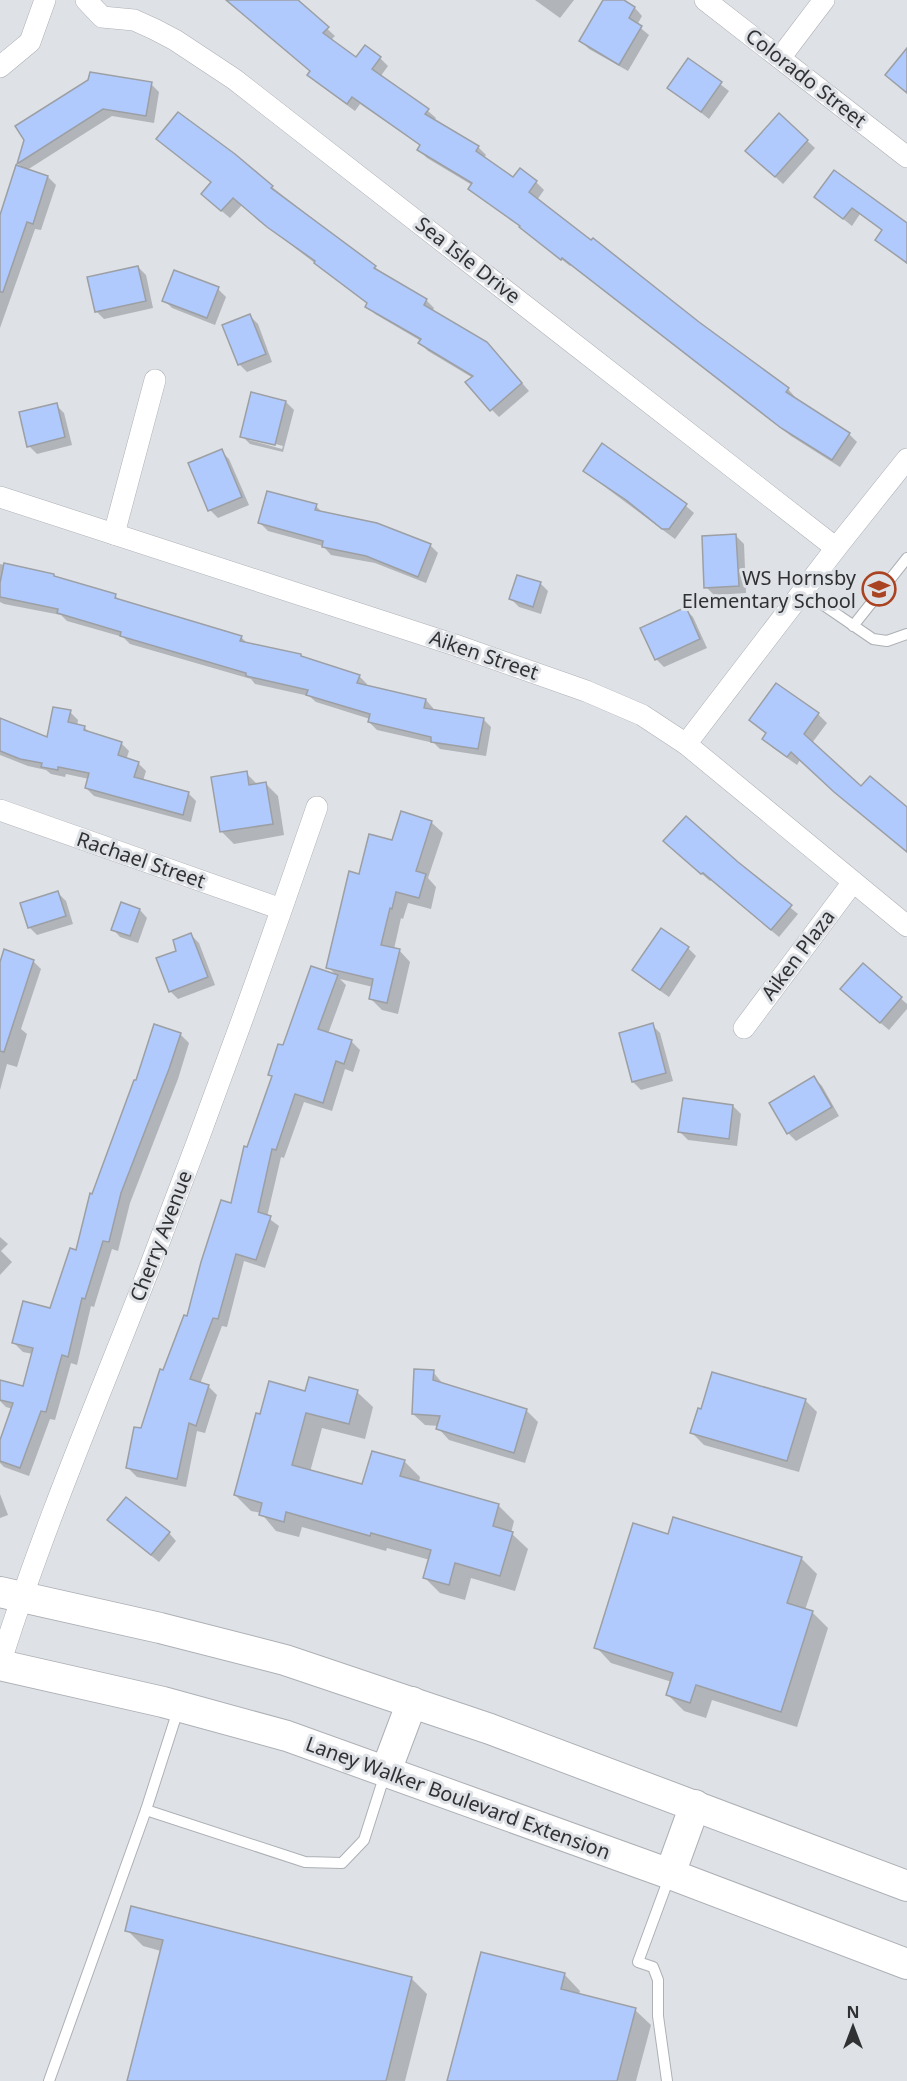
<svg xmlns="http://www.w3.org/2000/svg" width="907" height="2081" viewBox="0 0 907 2081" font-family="'Noto Sans',sans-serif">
  <rect width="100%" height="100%" fill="#dee1e6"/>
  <g fill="#0003" fill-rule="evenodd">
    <polygon points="227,0 296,0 335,36 331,40 357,59 380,58 388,66 380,77 428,111 436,118 434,121 478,147 486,155 484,158 514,179 520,171 536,182 544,190 537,200 788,389 795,397 794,399 849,434 857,442 840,467 791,436 571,265 570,266 522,228 478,196 470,188 472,185 427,158 419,150 421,146 360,104 355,111 317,83 309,75 311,72"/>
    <polygon points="535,0 574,0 560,18"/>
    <polygon points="605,0 621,0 635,8 642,16 637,25 649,35 628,71 589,49 581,41"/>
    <polygon points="689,60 729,91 709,119 669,87"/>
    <polygon points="151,84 159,92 154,123 112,116 27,170 48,177 56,185 41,230 35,229 0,328 0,220 24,169 18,164 26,140"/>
    <polygon points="779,115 815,148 783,184 755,158"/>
    <polygon points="834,172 907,225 907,264 877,240 883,231 860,214 852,226 816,197"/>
    <polygon points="272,187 375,267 382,275 426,300 434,308 432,312 495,352 529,391 499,417 491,409 473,378 428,351 420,343 421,341 375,314 367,306 368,304 277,234 242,205 230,218 211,202"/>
    <polygon points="138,267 146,275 153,308 104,319 96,311"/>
    <polygon points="218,289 226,297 215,325 172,308 164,300"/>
    <polygon points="250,316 258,324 272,362 247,372 239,364"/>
    <path d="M286 402 294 410 283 452 250 444 242 436ZM249 437 283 446 282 449 249 440Z"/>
    <polygon points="56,405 64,413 72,445 37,454 29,446"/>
    <polygon points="602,445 686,506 694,513 675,539 593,478 585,471"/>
    <polygon points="221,451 229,459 249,505 218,518 210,510"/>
    <polygon points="316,506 323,513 430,545 438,553 426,583 375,563 331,555 323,546 268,531 260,523"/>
    <polygon points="736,536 744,544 746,593 714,595 706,587"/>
    <polygon points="0,564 53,576 56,579 115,596 122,602 241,637 248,644 301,656 304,659 359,676 367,684 366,686 426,700 433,708 433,711 483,719 491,727 486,756 440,749 434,743 377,730 369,722 370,719 316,702 309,696 255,684 251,679 130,644 123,637 67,621 61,615 4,604 0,602"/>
    <polygon points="540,583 548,591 541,614 519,607 511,599"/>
    <polygon points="685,609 693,617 707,648 664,667 656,659"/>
    <polygon points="70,712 78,720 77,726 84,727 90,733 121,743 129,751 126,760 138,763 146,771 143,781 188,793 196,801 191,822 94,796 86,788 89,779 66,774 65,777 51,774 46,770 28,766 0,755 0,720 48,739"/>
    <polygon points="818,714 827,723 812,743 861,788 907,808 907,851 845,801 800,760 797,765 773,748 764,739 767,735 751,720"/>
    <polygon points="246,773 258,785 266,784 278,796 284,835 234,844 222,832"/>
    <polygon points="431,822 443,833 428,878 436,887 431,909 408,903 403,919 401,918 394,949 399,950 410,962 398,1014 382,1010 370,998 373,987 340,979 346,985 328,1034 351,1041 360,1050 353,1072 345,1069 332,1111 304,1102 284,1158 281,1157 267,1217 279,1226 265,1268 244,1261 227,1327 222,1326 200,1384 208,1386 217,1395 205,1433 197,1431 186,1487 137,1477 128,1468 232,1205 248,1149 273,1077 270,1074 284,1047 337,976 328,967 360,876 393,842"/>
    <polygon points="673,849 737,863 798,914 779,937 711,880 710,881"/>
    <polygon points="58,893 66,901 73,924 37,935 29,927"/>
    <polygon points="140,910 147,918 138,943 120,937 113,929"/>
    <polygon points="661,930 688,948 696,956 669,997 642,978 634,970"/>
    <polygon points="191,935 199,943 215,985 178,999 170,991 178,951"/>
    <polygon points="33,961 41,969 21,1029 27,1034 17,1067 7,1064 0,1090 0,967"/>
    <polygon points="863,965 907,1004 907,1009 889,1030 850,997"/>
    <polygon points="652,1025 660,1033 673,1081 641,1090 633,1082"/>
    <polygon points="180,1034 189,1043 178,1079 130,1203 118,1251 112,1249 94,1307 91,1306 77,1365 71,1363 55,1420 50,1419 29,1476 4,1467 0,1463 0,1444 13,1409 6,1407 0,1401 0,1387 24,1388 33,1354 23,1352 14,1343 51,1310 77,1252 93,1196"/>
    <polygon points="814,1078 822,1086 839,1116 796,1141 788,1133"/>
    <polygon points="733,1106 741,1114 737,1146 688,1140 680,1132"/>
    <polygon points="0,1237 8,1244 1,1251 12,1262 0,1275"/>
    <polygon points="433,1372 444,1385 526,1410 538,1422 525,1463 449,1440 438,1428 439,1426 425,1425 413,1414"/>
    <polygon points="357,1392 373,1407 365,1439 322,1428 310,1472 363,1486 404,1461 420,1477 419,1482 498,1505 514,1521 511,1533 528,1549 515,1591 471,1578 465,1600 440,1593 425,1578 430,1560 387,1548 386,1551 302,1527 299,1537 276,1531 261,1513 251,1511 235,1495 261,1415 306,1393"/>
    <polygon points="805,1400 817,1412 799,1472 704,1445 692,1433"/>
    <polygon points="0,1494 8,1515 0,1518"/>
    <polygon points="117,1528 169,1533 176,1541 159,1562"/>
    <polygon points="669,1536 801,1558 817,1574 805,1610 812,1612 828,1628 797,1727 712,1700 706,1718 684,1711 668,1695 672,1682 611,1663 596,1647"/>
    <polygon points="127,1930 411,1978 427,1994 405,2081 128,2081 161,1951 143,1946"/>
    <polygon points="482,1953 565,1975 580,1991 579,1995 635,2010 651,2025 636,2081 448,2081"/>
  </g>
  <g fill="#b0cafd" stroke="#9c9fa4" stroke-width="1.5">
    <polygon points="226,0 298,0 329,27 323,33 356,57 365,45 381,57 372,69 429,109 425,114 479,146 476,151 513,177 520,168 537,181 529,192 591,240 593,238 699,322 789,388 786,392 850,433 832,460 781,428 562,258 561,260 519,227 520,226 468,189 472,183 417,150 420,145 352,97 347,104 307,75 310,71"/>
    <polygon points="603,0 624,0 635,7 629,18 642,26 619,65 579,41"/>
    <polygon points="907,48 907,93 885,75"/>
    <polygon points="688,58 722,82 701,112 667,88"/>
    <polygon points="90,72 152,82 146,116 103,109 17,164 24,140 15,126 88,80"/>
    <polygon points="178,112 235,154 273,186 271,188 376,266 374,268 427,299 424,305 487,342 522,383 490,411 465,382 473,376 418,343 421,339 365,307 367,303 314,263 315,261 267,227 233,198 221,211 201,194 211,182 156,139"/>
    <polygon points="779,113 808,140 775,177 745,151"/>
    <polygon points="16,165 48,176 33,224 27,222 3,292 0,292 0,215"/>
    <polygon points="834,170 907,223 907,263 875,240 882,230 852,208 843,219 814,197"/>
    <polygon points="138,266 146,301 95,312 87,277"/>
    <polygon points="174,270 219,287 207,318 162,301"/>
    <polygon points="250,314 266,354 238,365 222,325"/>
    <polygon points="251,392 286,401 275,445 240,437"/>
    <polygon points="57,403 65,437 27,447 19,412"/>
    <polygon points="602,443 687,504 669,529 662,529 626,500 583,471"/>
    <polygon points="222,449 242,497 208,511 188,463"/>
    <polygon points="267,491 317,504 315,510 377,523 431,544 418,577 366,556 322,547 323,541 258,523"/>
    <polygon points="736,534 739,586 704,588 702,536"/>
    <polygon points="4,563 54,574 54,576 116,594 115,598 242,636 240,641 301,654 301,656 360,675 357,683 426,699 424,708 484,718 478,749 431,742 431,737 368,722 370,714 306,695 308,690 246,676 246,673 120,636 121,632 57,613 58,609 0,597 0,583"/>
    <polygon points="517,575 541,582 533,607 509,599"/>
    <polygon points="686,607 700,639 655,660 640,628"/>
    <polygon points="776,683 819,713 804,734 861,786 870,776 907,807 907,852 834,792 791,752 787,757 762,739 766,733 749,720"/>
    <polygon points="53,707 71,710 68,722 85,726 84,730 122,742 118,755 139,762 134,777 189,792 183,815 85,788 89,773 58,767 58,770 41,767 42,763 20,759 0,751 0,718 47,737"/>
    <polygon points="247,771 249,785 266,782 273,824 220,832 211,777"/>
    <polygon points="401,811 432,821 416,871 426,874 419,898 396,892 392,909 390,908 381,945 400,949 387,1003 369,999 373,979 326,968 349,871 359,874 369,834 392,840"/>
    <polygon points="686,816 738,862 792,905 771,930 703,873 701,874 663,841"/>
    <polygon points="58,891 66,916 28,928 20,903"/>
    <polygon points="121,902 140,909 130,936 111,930"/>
    <polygon points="661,928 689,947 660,990 632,970"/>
    <polygon points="191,933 208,977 169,992 156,958 176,951 173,940"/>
    <polygon points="4,949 34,960 4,1052 0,1051 0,962"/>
    <polygon points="863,963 902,997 880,1023 840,989"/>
    <polygon points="311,966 338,975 318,1029 352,1040 344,1064 336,1061 323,1103 295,1094 276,1150 272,1149 258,1212 271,1216 256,1260 236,1254 218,1319 213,1318 190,1379 209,1385 196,1426 189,1423 177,1479 126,1468 134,1427 141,1428 160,1369 163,1370 184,1315 187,1316 201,1262 221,1200 231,1203 244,1146 247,1147 272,1076 268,1075 278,1044 283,1045"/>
    <polygon points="653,1023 666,1073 632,1082 619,1033"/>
    <polygon points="154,1024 181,1033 169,1069 121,1193 109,1242 103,1241 85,1299 82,1298 68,1357 62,1355 46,1412 41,1411 20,1468 0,1461 0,1440 13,1403 0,1400 0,1380 23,1386 33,1348 12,1343 23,1301 50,1308 70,1248 76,1250 90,1193 92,1194 134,1080 136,1080"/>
    <polygon points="814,1076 832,1107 787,1134 769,1103"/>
    <polygon points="683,1098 733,1105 729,1139 678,1132"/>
    <polygon points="414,1369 434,1370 433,1380 527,1409 514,1453 436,1429 440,1416 412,1414"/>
    <polygon points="712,1372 806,1399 787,1461 690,1433 698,1408 701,1409"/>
    <polygon points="309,1377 358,1390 349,1424 306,1413 292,1465 362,1484 372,1451 405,1460 400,1476 499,1504 493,1526 513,1532 500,1576 455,1563 449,1585 423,1578 431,1550 371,1533 370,1536 286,1512 284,1522 259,1515 262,1503 234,1495 256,1413 260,1414 269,1381 305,1391"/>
    <polygon points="126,1497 170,1532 151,1555 107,1520"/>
    <polygon points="673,1517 802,1557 787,1603 813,1611 781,1712 696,1685 690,1703 666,1695 673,1673 594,1648 633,1523 668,1534"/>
    <polygon points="131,1906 412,1977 386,2081 127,2081 163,1940 125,1931"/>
    <polygon points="481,1952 565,1973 561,1989 636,2008 617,2081 447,2081"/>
  </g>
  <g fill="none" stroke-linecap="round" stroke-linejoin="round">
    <g stroke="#adb0b5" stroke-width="12">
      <g id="lane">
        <polyline points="803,591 873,639 887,641 907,634"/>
        <polyline points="853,626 907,558"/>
        <polyline points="179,1707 146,1810 305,1862 342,1863 364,1840 385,1774"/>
        <polyline points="49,2081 146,1810"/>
        <polyline points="667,2081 658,2016 658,1980 653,1967 638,1962 670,1875"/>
      </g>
    </g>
    <g stroke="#adb0b5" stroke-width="22">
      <g id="street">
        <polyline points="86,0 102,17 134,20 154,29 175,40 234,79 836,548"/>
        <polyline points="705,0 907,157"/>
        <polyline points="780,58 824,0"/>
        <polyline points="0,67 30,42 45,0"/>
        <polyline points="0,497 455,645 586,691 642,715 686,744 907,926"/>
        <polyline points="114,534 155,380"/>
        <polyline points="686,744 836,548 907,459"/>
        <polyline points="0,810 281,909"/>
        <polyline points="744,1028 853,882"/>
        <path d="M0 1664C42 1530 98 1400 149 1269 208 1116 264 962 317 807"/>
      </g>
    </g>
    <g stroke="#adb0b5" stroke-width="32">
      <g id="secondary">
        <polyline points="0,1592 160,1628 285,1660 490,1729 907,1886"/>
        <polyline points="0,1665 163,1702 287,1736 670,1874 907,1964"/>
        <polyline points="386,1771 412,1702"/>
        <polyline points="670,1874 695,1805"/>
      </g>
    </g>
    <use href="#lane" stroke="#fff" stroke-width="10"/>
    <use href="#street" stroke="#fff" stroke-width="21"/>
    <use href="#secondary" stroke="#fff" stroke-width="30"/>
  </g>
  <defs>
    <g id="school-ring" transform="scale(1.725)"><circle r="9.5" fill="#dee1e6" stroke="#aa4321" stroke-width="1.5"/><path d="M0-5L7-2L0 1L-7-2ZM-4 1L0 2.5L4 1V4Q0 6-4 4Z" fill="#aa4321"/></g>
  </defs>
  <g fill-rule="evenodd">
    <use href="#school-ring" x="879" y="589"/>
  </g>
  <g text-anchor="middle" stroke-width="6" stroke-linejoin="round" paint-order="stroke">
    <g font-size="20" fill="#303133" stroke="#dee1e6">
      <text transform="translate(806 78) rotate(38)" y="7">Colorado Street</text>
      <text transform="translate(468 260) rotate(38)" y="7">Sea Isle Drive</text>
      <text transform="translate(484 655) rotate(19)" y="7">Aiken Street</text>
      <text transform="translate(141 860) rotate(19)" y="7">Rachael Street</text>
      <text transform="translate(798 955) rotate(-53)" y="7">Aiken Plaza</text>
      <text transform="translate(161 1236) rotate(-69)" y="7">Cherry Avenue</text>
      <text transform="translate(458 1798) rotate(20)" y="7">Laney Walker Boulevard Extension</text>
    </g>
    <g font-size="20" fill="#303133" stroke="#dee1e6" text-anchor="end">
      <text x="856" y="585">WS Hornsby<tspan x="856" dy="23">Elementary School</tspan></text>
    </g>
  </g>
  <g transform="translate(853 2027)" stroke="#dee1e6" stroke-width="4.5" paint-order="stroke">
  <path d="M0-4.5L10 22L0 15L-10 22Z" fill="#303133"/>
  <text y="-9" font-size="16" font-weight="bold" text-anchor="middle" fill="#303133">N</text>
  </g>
</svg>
